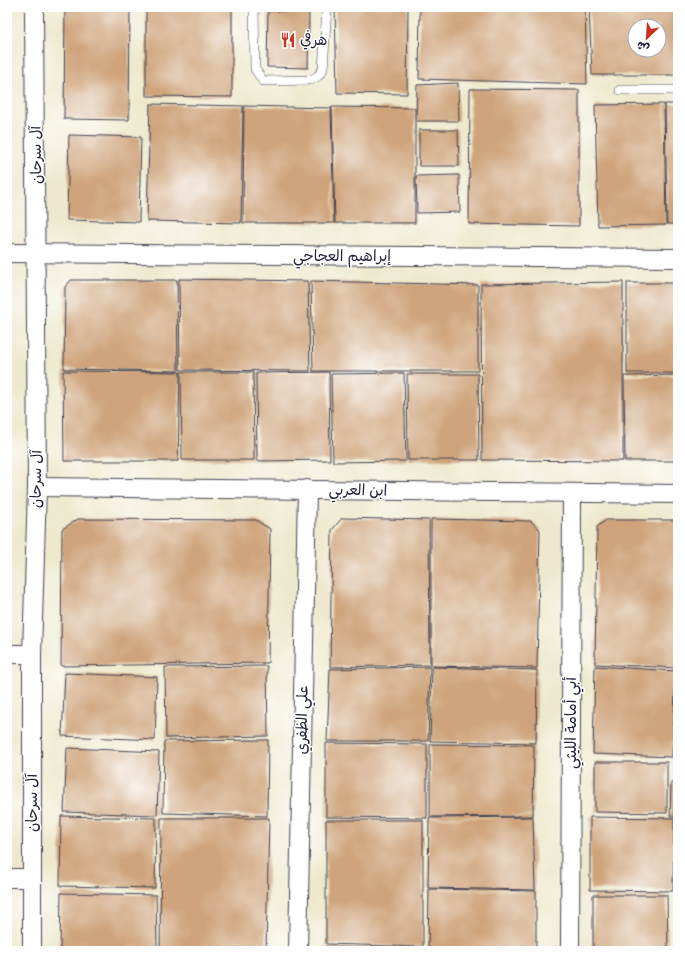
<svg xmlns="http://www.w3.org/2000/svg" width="685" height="958" viewBox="0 0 685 958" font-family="Mynerve,'Playpen Sans Arabic',sans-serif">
  <rect width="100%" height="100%" fill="#fff"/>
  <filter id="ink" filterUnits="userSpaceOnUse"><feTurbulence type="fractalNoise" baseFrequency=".025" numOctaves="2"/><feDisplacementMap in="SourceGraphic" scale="8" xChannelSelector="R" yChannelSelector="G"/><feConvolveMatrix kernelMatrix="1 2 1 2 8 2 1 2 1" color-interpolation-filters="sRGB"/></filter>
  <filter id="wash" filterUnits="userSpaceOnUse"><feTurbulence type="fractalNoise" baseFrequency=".012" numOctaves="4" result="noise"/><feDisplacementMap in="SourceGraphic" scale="16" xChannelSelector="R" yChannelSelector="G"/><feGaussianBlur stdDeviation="0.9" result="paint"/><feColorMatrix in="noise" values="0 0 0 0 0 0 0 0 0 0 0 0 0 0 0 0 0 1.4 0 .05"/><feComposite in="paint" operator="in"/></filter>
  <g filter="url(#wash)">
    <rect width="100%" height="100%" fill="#eee9ce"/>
    <g id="blocks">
      <g fill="#cfa47c" fill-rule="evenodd">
        <polygon points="65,7 130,7 129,120 64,119"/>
        <polygon points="146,7 232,7 232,97 146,96"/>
        <polygon points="335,7 408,7 407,94 337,93"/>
        <polygon points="420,7 585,7 587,84 419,79"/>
        <path d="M589 7H678V75H592ZM635 26H659V50H635Z"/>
        <polygon points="268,11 309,12 308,68 267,67"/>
        <polygon points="458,83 459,121 416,121 417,85"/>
        <polygon points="470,89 579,90 579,226 469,224"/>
        <polygon points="150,104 243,106 241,223 147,221"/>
        <polygon points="664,104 666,225 598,226 595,105"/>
        <polygon points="665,104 678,104 678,224 667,224"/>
        <polygon points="244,106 331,108 334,223 243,223"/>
        <polygon points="332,107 415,108 415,223 335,223"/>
        <polygon points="419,130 458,130 459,166 419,166"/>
        <polygon points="69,135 141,137 139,222 67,220"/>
        <polygon points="459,175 460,212 417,213 416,176"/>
        <polygon points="179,279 308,281 310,371 180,370"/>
        <polygon points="71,280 177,280 178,371 64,369 65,287"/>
        <polygon points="311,281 478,285 478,371 313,371"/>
        <polygon points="623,282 623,461 482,460 481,284"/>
        <rect x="627" y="283" width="51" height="90"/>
        <polygon points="63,371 180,372 178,461 64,461"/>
        <polygon points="181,372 253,372 254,460 182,460"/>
        <polygon points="329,372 330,460 257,461 256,373"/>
        <polygon points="404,373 406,461 333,462 331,374"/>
        <polygon points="407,374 478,374 479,460 408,460"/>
        <polygon points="678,375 678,461 625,461 624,376"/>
        <polygon points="342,518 429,520 430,665 330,667 332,530"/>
        <polygon points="78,519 256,520 270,529 268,663 61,666 62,529"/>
        <polygon points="431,519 531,521 540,530 537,668 431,666"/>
        <polygon points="606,520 678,520 678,668 595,664 597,527"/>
        <polygon points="267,666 268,736 166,738 165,667"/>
        <polygon points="595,666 676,671 672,757 593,754"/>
        <polygon points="430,667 428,741 327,741 330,669"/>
        <polygon points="432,667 537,670 536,743 430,741"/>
        <polygon points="65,673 157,677 155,740 62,736"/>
        <polygon points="677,679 678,679 678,705 676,705"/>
        <rect x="676" y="707" width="2" height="36"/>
        <polygon points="268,740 267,816 163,813 164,741"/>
        <polygon points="326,743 427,744 427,818 326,817"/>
        <polygon points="430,744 534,745 533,816 430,817"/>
        <rect x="675" y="745" width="3" height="34"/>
        <polygon points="67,748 159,752 157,815 64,812"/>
        <polygon points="595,762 667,762 667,813 595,812"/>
        <polygon points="671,783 678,783 678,816 670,816"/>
        <polygon points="61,816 156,818 155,888 60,886"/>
        <polygon points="533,817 535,890 428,888 429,818"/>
        <polygon points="590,817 674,818 673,891 590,890"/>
        <polygon points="161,818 269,818 266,951 160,951"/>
        <polygon points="326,820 423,820 423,947 326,944"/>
        <polygon points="429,889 536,891 536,951 428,951"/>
        <polygon points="61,893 156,895 157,951 60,951"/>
        <polygon points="593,895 667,895 668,951 593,951"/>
        <polygon points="325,947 424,949 424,951 325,951"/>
      </g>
    </g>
  </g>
  <g filter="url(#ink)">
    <use href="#blocks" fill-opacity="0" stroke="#414051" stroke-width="1"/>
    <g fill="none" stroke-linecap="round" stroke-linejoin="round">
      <g stroke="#414051" stroke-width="10">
        <g id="service">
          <polyline points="254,7 255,69 263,81 311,80 318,76 323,69 327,7"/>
          <polyline points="620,90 678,90"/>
        </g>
      </g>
      <g stroke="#414051" stroke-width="20">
        <g id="minor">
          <polyline points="7,253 678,258"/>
          <polyline points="37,487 678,494"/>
          <polyline points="7,654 32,654"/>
          <polyline points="7,878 32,878"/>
          <polyline points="32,951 32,654 37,487 34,7"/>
          <polyline points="298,951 307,489"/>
          <polyline points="570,951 572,494"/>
        </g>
      </g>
      <use href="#service" stroke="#fff" stroke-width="9"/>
      <use href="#minor" stroke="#fff" stroke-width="18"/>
    </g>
  </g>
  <defs>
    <g id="restaurant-bare" transform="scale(1.2)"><path d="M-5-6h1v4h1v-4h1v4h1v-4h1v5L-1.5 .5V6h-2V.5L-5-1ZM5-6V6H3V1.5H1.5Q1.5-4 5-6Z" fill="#c8321e" stroke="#fff" stroke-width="2.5" paint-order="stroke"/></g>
  </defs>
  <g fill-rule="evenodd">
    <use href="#restaurant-bare" x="288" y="40"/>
  </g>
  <g text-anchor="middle" stroke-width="3" stroke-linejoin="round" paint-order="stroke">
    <g font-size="15" fill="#22223b" stroke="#fff" text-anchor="start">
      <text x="300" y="45">هرفي</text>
    </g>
    <g font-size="15" fill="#22223b" stroke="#fff">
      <text transform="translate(36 155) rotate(-91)" y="5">آل سرحان</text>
      <text x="342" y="261">إبراهيم العجاجي</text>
      <text transform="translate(36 479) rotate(-89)" y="5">آل سرحان</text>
      <text transform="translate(358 490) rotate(1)" y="5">ابن العربي</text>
      <text transform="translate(302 720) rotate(-89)" y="5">علي الظفري</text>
      <text transform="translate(571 723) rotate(-90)" y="5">أبي أمامة الليثي</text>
      <text transform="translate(32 803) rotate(-90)" y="5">آل سرحان</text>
    </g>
  </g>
  <rect width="685" height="958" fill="none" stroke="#fff" stroke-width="24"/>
  <g transform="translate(647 38) rotate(205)"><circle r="19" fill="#ffffff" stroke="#a7a7b1"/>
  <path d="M0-3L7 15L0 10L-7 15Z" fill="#c8321e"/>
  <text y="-6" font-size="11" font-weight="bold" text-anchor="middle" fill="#22223b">ش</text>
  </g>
</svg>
